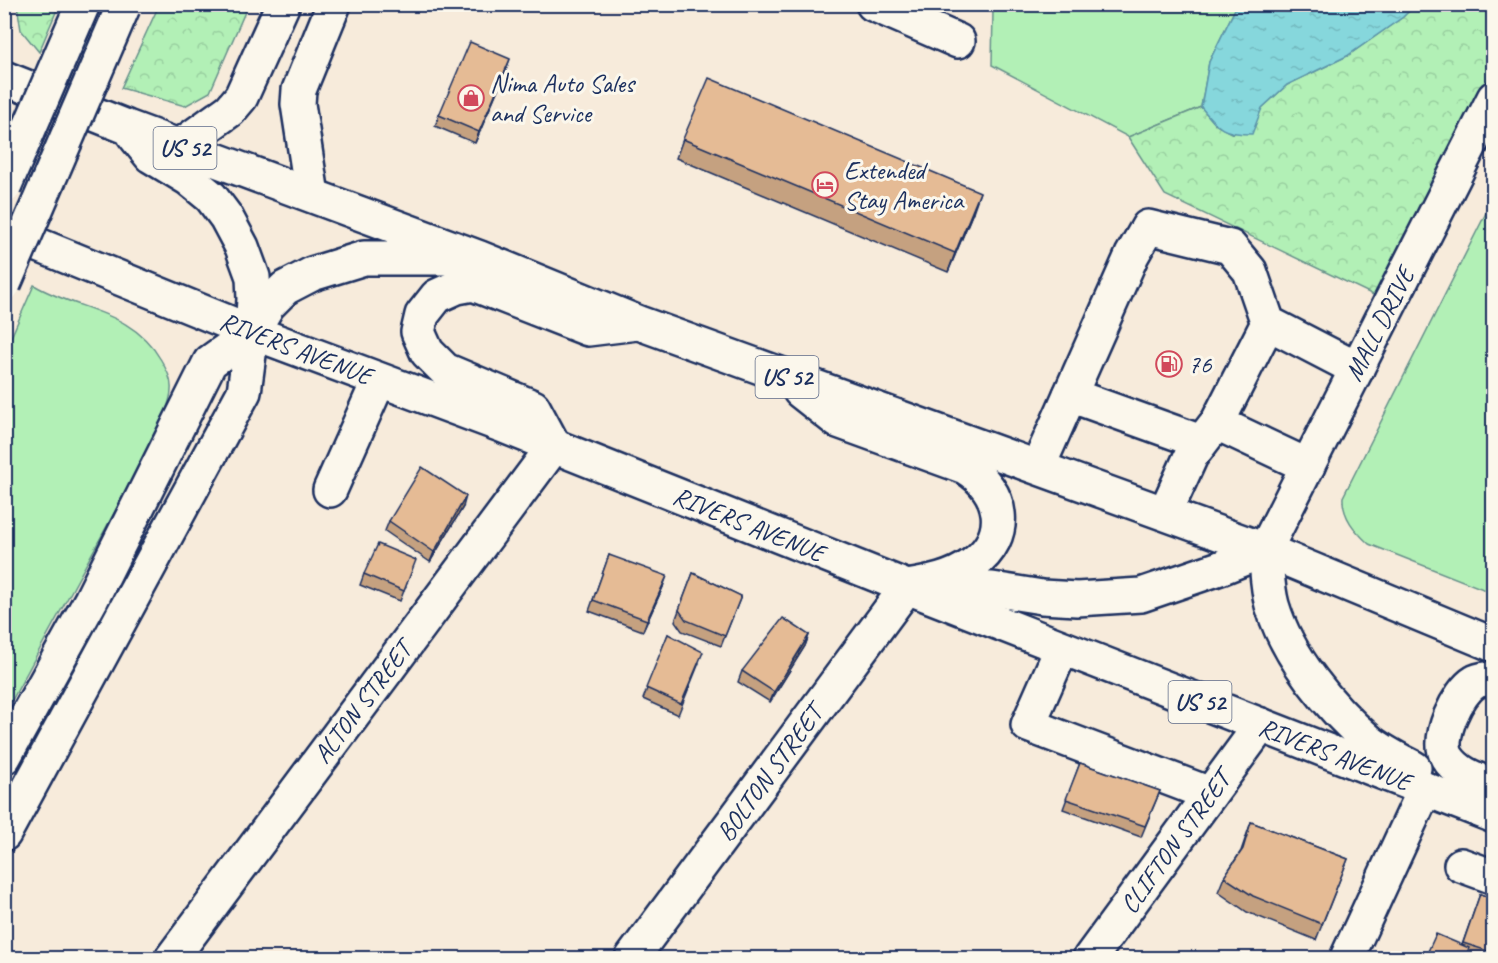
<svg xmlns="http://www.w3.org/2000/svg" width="1498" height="963" viewBox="0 0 1498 963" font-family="Caveat,sans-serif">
  <defs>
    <pattern id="forest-crowns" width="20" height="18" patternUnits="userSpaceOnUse" patternTransform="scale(1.5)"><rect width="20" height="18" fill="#b2f0b6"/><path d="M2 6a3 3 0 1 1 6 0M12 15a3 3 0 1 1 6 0" fill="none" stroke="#98ce9f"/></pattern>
    <pattern id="water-ripples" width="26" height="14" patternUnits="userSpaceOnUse" patternTransform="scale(1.5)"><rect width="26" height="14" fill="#86d7dc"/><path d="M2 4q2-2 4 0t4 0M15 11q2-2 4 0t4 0" fill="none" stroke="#73b9bf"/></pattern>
  </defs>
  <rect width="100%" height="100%" fill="#f7ebdb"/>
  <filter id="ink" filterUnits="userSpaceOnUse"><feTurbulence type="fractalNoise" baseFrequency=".0167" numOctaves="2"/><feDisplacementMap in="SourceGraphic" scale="12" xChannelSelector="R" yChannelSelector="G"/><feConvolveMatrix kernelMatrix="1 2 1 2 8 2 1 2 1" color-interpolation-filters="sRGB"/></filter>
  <g filter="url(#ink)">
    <g fill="#b2f0b6" stroke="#66908a" stroke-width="1.5">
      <polygon points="980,5 1237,5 1209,62 1201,107 1128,137 992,65 993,11"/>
      <path d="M1493 199V593L1369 544C1355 531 1342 517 1343 497Z"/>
      <path d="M34 285C79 312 132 309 161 360 166 369 172 379 171 390 171 403 160 425 155 438L5 713V351Z"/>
    </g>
    <g fill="url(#forest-crowns)" stroke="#66908a" stroke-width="1.5">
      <polygon points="17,5 59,5 39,52 21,30"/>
      <polygon points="159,5 248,5 210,92 185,106 121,88"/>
      <polygon points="1415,5 1493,5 1493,98 1390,303 1165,195 1128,137 1201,107 1216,125 1233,134 1287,85 1347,56 1403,17"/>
    </g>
    <path fill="url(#water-ripples)" stroke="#5b94aa" stroke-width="1.5" d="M1237 5V4L1415 5 1403 17 1347 56 1287 85 1262 108 1252 134C1223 134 1219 129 1201 107L1209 62Z"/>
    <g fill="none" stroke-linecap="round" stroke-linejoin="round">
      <g stroke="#1b2f5e" stroke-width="38">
        <g id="minor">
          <polyline points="873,4 958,41"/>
          <polyline points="180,146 230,110 241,97 283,4"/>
          <polyline points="312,195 298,104 299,90 334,4"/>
          <polyline points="1268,323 1217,423 1308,466"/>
          <polyline points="1070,395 1201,442"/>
          <polyline points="1038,467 1132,255 1148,227 1230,247 1250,271 1268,323 1357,369"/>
          <polyline points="330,490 379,380"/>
          <polyline points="1165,513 1191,456 1214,426"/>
          <polyline points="1265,550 1494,98"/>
          <polyline points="1062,648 1028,725 1210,794"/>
          <polyline points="1461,865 1494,877"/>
          <polyline points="172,958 554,446"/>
          <polyline points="632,958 907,587"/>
          <polyline points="1090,958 1261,725"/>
          <polyline points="1347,958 1425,789"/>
        </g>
      </g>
      <g stroke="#1b2f5e" stroke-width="38">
        <g id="major">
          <polyline points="4,78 127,127 480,258 639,323 1265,550 1494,645"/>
          <polyline points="4,231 252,332 501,425 907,587 1494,816"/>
          <path d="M800 391 838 421 965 467C1004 491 1012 536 972 565 953 579 930 583 907 587"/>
          <polyline points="554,446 533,407 445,370 427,352 418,332 422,315 437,296 457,287 473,284 588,329 637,323"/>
          <path d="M1265 550C1267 567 1267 587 1272 605 1287 656 1330 708 1370 742 1383 752 1399 760 1414 768"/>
          <polyline points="933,588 992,589 1042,597 1077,599 1141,595 1220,568 1265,550"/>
          <path d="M1494 678C1488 679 1479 679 1475 682 1458 692 1436 738 1447 757 1458 774 1476 779 1494 786"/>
          <polyline points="4,757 91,600 210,362 252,332 268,305 285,288 312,274 364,258 460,258"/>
          <polyline points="4,834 244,392 252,332 254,299 253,277 242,247 226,217 211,197 189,179 151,156 134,135"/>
        </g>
      </g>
      <use href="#minor" stroke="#fbf7ec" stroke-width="33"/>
      <use href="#major" stroke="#fbf7ec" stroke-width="33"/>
      <g stroke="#1b2f5e" stroke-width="38" stroke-linecap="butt">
        <g id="major-bridge">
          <polyline points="4,187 83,4"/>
          <polyline points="4,284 123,7"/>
        </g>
      </g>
      <use href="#major-bridge" stroke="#fbf7ec" stroke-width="33"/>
    </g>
    <g fill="#c5a180" stroke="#1b2f5e" stroke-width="1.5">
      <polygon points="506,70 475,143 435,126 439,115"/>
      <polygon points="683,139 973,212 948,272 676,158"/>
      <polygon points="463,507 430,562 385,531 389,521"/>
      <polygon points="609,555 663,587 643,631 589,611"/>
      <polygon points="412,570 400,601 360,585 364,574"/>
      <polygon points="693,573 741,596 721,646 682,631 675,621"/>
      <polygon points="668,634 699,663 678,715 643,699"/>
      <polygon points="809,635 805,646 770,702 738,682 742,671"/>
      <polygon points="1080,763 1160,791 1141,837 1063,809"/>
      <polygon points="1251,822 1348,859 1316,940 1247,912 1218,892 1224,877 1241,851"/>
      <polygon points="1480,894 1494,899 1494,958 1474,958 1467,956 1466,958 1425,958 1462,945"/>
    </g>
    <g fill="#a08368" stroke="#1b2f5e" stroke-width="1.5">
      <polygon points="510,59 506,70 475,143 479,132"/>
      <polygon points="980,192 973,212 948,272 955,253"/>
      <polygon points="466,496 463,507 430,562 434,552"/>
      <polygon points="667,576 663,587 643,631 647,620"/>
      <polygon points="809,635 805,646 770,702 774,692"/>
    </g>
    <g fill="#e5bb95" stroke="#1b2f5e" stroke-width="1.5">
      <polygon points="470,42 510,59 479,132 439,115"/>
      <polygon points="709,78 980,192 955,253 683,139"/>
      <polygon points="422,467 466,496 434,552 389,521"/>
      <polygon points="378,544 416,560 404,591 364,574"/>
      <polygon points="609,555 667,576 647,620 593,600"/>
      <polygon points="693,573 741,596 725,636 686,620 679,610"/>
      <polygon points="783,618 809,635 774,692 742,671"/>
      <polygon points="668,634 703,652 681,704 646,688"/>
      <polygon points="1080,763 1160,791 1145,826 1066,799"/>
      <polygon points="1251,822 1348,859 1322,924 1253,896 1224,877 1243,849"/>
      <polygon points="1480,894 1494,899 1494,953 1463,943"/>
      <polygon points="1436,934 1469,948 1465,958 1425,958"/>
    </g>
  </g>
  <defs>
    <g id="shop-ring" transform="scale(1.35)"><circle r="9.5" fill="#fbf7ec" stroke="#d1495b" stroke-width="1.5"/><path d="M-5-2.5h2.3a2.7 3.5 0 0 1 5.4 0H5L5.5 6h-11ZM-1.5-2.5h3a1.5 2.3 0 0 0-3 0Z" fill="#d1495b"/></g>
    <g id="hotel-ring" transform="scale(1.35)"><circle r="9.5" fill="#fbf7ec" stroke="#d1495b" stroke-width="1.5"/><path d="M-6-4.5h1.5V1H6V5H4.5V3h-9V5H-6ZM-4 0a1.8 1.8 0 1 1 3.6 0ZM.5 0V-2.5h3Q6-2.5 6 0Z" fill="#d1495b"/></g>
    <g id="fuel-ring" transform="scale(1.35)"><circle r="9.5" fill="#fbf7ec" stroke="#d1495b" stroke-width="1.5"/><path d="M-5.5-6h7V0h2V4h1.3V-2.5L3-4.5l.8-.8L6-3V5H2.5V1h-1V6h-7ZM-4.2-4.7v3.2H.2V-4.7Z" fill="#d1495b"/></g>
  </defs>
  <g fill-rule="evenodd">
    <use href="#shop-ring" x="471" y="98"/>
    <use href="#hotel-ring" x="825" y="185"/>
    <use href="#fuel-ring" x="1169" y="364"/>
  </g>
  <g text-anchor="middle" stroke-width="6" stroke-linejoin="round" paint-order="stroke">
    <g fill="#fbf7ec" stroke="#5e6b89" stroke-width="1.5">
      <rect x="153.5" y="127" width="63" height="42" rx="4.5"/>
      <rect x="755.5" y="356" width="63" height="42" rx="4.5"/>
      <rect x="1168.5" y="681" width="63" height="42" rx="4.5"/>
    </g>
    <g font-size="24" font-weight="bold" fill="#1b2f5e">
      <text x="185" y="156">US 52</text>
      <text x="787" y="385">US 52</text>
      <text x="1200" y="710">US 52</text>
    </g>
    <g font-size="26" fill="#1b2f5e" stroke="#fbf7ec" text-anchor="start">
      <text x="490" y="92">Nima Auto Sales<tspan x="490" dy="30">and Service</tspan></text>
      <text x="844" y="179">Extended<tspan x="844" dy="30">Stay America</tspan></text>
      <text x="1188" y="373">76</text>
    </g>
    <g font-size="26" fill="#1b2f5e" stroke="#fbf7ec">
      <text transform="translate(1379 324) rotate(-63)" y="9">MALL DRIVE</text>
      <text transform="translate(296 348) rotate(21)" y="9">RIVERS AVENUE</text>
      <text transform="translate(749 524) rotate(22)" y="9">RIVERS AVENUE</text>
      <text transform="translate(362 702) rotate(-53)" y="9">ALTON STREET</text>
      <text transform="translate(1335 754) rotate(21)" y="9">RIVERS AVENUE</text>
      <text transform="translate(769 773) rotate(-54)" y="9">BOLTON STREET</text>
      <text transform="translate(1175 842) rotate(-54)" y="9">CLIFTON STREET</text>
    </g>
  </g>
  <rect width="1498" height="963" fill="none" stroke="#fbf7ec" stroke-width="24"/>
  <rect x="12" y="12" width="1474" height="939" fill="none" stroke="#1b2f5e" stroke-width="2" filter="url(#ink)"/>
</svg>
